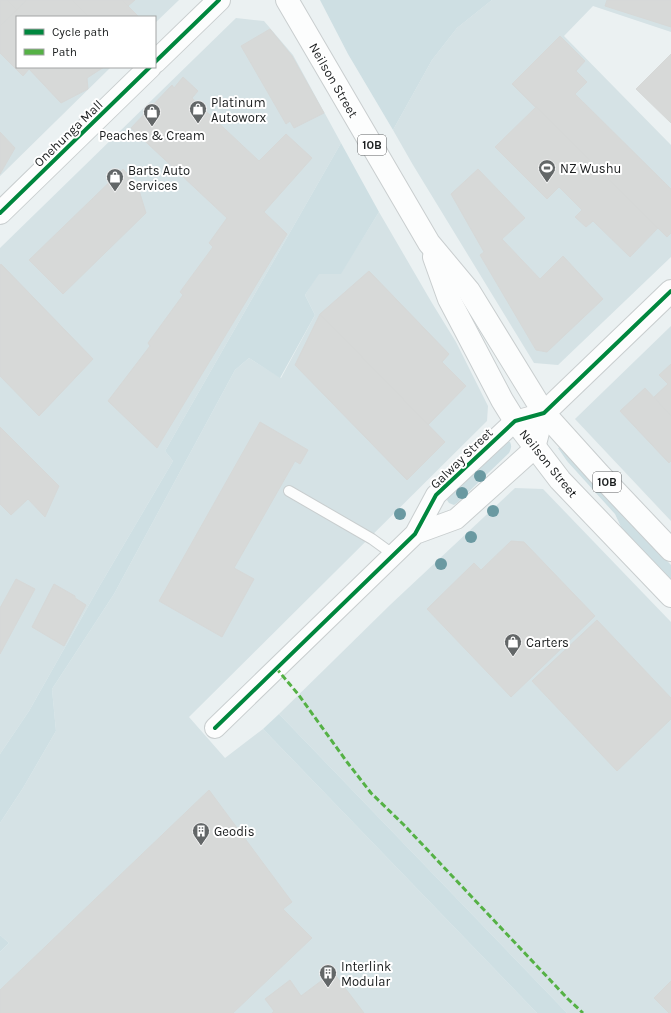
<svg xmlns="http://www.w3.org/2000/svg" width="671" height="1013" viewBox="0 0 671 1013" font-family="Karla,sans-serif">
  <rect width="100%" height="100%" fill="#ebf1f2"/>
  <g fill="#d5e2e5">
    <polygon points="0,0 179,0 155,23 155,17 17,17 17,67 111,67 0,176"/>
    <polygon points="492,0 671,0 671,32 593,6 564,36 671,145 671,257 558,365 534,363 413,165 393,130 432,60 457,28"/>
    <polygon points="236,18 264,21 293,55 341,143 165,451 173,461 99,587 29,711 0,754 0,248"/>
    <polygon points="379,212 432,303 456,342 488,406 487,421 189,717 225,758 263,729 537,1013 0,1013 0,952 9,943 0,935 0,823 23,788 56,731 52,689 114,594 235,370 249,358 281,378 315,315 305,295 318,274 341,273"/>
    <polygon points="671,326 671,521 575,419"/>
    <polygon points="515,488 543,489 671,622 671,1013 567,1013 279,714 390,605"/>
  </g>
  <g fill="#cedfe3">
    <polygon points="320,0 492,0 457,28 432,60 393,130 348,54"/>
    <polygon points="341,143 379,212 341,274 319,274 305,295 315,315 280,378 249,358 235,370 114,594 52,689 56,731 23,788 0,823 0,754 29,711 99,587 173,461 165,451"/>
    <path d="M507 442H510C512 446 511 449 509 453L457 503 454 505 449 503 447 500 449 496Z"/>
    <polygon points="561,447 577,467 671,565 671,581 622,529 615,514 567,461 558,448"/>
    <polygon points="279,714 567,1013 537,1013 263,729"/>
    <polygon points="0,935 9,943 0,952"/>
  </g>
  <g fill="#d7d9d8" stroke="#d6d8d7">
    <polygon points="0,0 7,0 17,10 0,26"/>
    <polygon points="7,0 26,0 17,10"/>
    <polygon points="27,0 72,0 89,17 17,17 17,67 104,67 87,78 88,89 61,103 29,69 23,76 0,53 0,26"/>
    <polygon points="72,0 122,0 138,16 137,17 89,17"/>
    <polygon points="122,0 135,0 128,6"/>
    <polygon points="607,0 671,0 671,27 605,6"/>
    <polygon points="270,29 292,56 324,113 294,128 290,121 286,124 241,46"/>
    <polygon points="560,36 585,61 576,71 587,82 575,94 671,189 671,233 667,237 512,84"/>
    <polygon points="671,54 671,123 636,89"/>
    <polygon points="183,77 198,91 192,98 259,161 286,134 312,158 264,212 287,234 157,448 108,401 150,346 148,343 183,295 180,292 213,247 209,243 227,218 131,128 172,85 174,88"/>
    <polygon points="536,107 658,228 630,257 593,221 586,227 575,217 582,210 559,187 547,199 495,147"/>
    <polygon points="0,132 15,148 0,174"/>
    <polygon points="123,169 137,184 146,213 63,294 29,260"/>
    <polygon points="478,169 525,218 502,239 540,279 563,256 603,299 547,352 536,350 480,255 484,252 451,194"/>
    <polygon points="1,264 93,359 39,416 0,376 0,265"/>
    <polygon points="369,271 449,354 442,362 466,386 428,425 320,314"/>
    <polygon points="320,314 445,442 407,480 295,365"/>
    <polygon points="671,364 671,416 654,397 668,384 659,375"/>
    <polygon points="645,388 671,416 671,461 669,463 620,411"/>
    <polygon points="260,422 308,450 300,464 295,461 234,568 254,579 222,637 159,601"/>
    <polygon points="0,427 59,486 45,517 28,499 11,515 0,504"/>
    <polygon points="511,541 524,542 595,616 511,697 427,609 474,563 481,570"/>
    <polygon points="16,579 35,589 0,654 0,608"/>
    <polygon points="54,584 75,596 75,598 86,605 64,646 32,627"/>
    <polygon points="597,620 671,698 671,719 617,771 532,681"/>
    <polygon points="209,790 292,902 283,909 312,938 233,1013 0,1013 0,990"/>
    <polygon points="333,972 364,1013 272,1013 274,1011 265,999 290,980 301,996"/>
    <polygon points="671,981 671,1013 669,1013 654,998"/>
  </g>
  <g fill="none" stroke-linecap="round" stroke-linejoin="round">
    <g stroke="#c9cecf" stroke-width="12">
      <polyline id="service" points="289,491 372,539 394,555"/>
    </g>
    <g stroke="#c9cecf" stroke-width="22">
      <polyline id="minor" points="215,728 415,534 436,495 515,421 544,413 535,448 456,519 415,534"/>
    </g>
    <g stroke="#c9cecf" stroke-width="24">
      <polyline id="tertiary" points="544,413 671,291"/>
    </g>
    <g stroke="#c9cecf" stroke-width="24">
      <g id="primary">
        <polyline points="287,0 429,243 469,291 544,413 599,474 671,550"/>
        <polyline points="155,62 219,0"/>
        <polyline points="0,213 150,67"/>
        <polyline points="434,257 449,299 502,400 515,421 560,480 671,596"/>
      </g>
    </g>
    <use href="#service" stroke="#fcfdfd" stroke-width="10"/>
    <use href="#minor" stroke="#fcfdfd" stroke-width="20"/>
    <use href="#tertiary" stroke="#fcfdfd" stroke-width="22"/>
    <use href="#primary" stroke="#fcfdfd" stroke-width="22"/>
    <polyline stroke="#55b145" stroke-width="3" stroke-dasharray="6 3" stroke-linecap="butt" points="276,668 298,694 347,762 371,793 404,825 568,999 583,1013"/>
    <g stroke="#fff" stroke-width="6">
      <g id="cycleway">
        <polyline points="155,62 219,0"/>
        <polyline points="0,213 150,67"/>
        <polyline points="215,728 415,534 436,495 515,421 544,413 671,291"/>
      </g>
    </g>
    <use href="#cycleway" stroke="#00873e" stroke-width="4"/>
  </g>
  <g fill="#6a99a1">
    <circle cx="480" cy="476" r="6"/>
    <circle cx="462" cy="493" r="6"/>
    <circle cx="493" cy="511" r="6"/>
    <circle cx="400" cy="514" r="6"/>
    <circle cx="471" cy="537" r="6"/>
    <circle cx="441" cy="564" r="6"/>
  </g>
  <defs>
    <g id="shop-pin" transform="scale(0.9)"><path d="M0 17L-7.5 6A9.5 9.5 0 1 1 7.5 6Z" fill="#636768" stroke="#fff"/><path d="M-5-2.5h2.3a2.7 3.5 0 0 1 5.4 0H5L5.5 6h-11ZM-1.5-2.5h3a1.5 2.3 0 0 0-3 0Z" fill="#fff"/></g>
    <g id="stadium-pin" transform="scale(0.9)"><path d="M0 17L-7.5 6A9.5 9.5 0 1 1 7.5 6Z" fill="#636768" stroke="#fff"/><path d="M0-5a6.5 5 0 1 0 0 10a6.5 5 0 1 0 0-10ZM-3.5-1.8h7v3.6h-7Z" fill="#fff"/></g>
    <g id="building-pin" transform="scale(0.9)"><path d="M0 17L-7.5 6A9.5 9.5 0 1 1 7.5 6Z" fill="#636768" stroke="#fff"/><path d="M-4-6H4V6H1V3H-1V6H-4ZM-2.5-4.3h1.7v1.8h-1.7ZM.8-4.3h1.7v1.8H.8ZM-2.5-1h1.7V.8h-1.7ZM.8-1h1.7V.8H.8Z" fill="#fff"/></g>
  </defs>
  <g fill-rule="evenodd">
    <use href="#shop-pin" x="198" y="109"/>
    <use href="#shop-pin" x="152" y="112"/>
    <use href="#stadium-pin" x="547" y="168"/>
    <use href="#shop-pin" x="115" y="177"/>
    <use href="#shop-pin" x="513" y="642"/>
    <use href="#building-pin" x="201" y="831"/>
    <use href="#building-pin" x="328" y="973"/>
  </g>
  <g text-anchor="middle" stroke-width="4" stroke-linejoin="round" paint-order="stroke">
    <g fill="#fff" stroke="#5f6162" stroke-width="1">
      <rect x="358" y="135" width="28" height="20" rx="3"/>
      <rect x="593" y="472" width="28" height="20" rx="3"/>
    </g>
    <g font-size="12" font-weight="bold" fill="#1a1d1e">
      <text x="372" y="149">10B</text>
      <text x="607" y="486">10B</text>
    </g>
    <g font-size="13" fill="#1a1d1e" stroke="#fff">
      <text transform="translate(334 80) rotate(60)" y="5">Neilson Street</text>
      <text transform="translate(68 133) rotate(-44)" y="5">Onehunga Mall</text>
      <text transform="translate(461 458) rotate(-44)" y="5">Galway Street</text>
      <text transform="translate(549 463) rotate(51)" y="5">Neilson Street</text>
    </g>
    <g font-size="13" fill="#1a1d1e" stroke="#fff" text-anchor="start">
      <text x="211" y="107">Platinum<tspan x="211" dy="15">Autoworx</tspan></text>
      <text x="152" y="140" text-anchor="middle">Peaches &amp; Cream</text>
      <text x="560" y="173">NZ Wushu</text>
      <text x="128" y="175">Barts Auto<tspan x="128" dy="15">Services</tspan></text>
      <text x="526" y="647">Carters</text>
      <text x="214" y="836">Geodis</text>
      <text x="341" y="971">Interlink<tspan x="341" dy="15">Modular</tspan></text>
    </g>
  </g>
  <rect x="16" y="16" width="140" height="52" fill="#ffffff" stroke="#a3a5a5"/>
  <rect x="24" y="29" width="20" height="6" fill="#00873e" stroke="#a3a5a5"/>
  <text x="52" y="36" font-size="12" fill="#1a1d1e">Cycle path</text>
  <rect x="24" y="49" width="20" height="6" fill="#55b145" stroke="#a3a5a5"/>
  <text x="52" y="56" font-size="12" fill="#1a1d1e">Path</text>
</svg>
